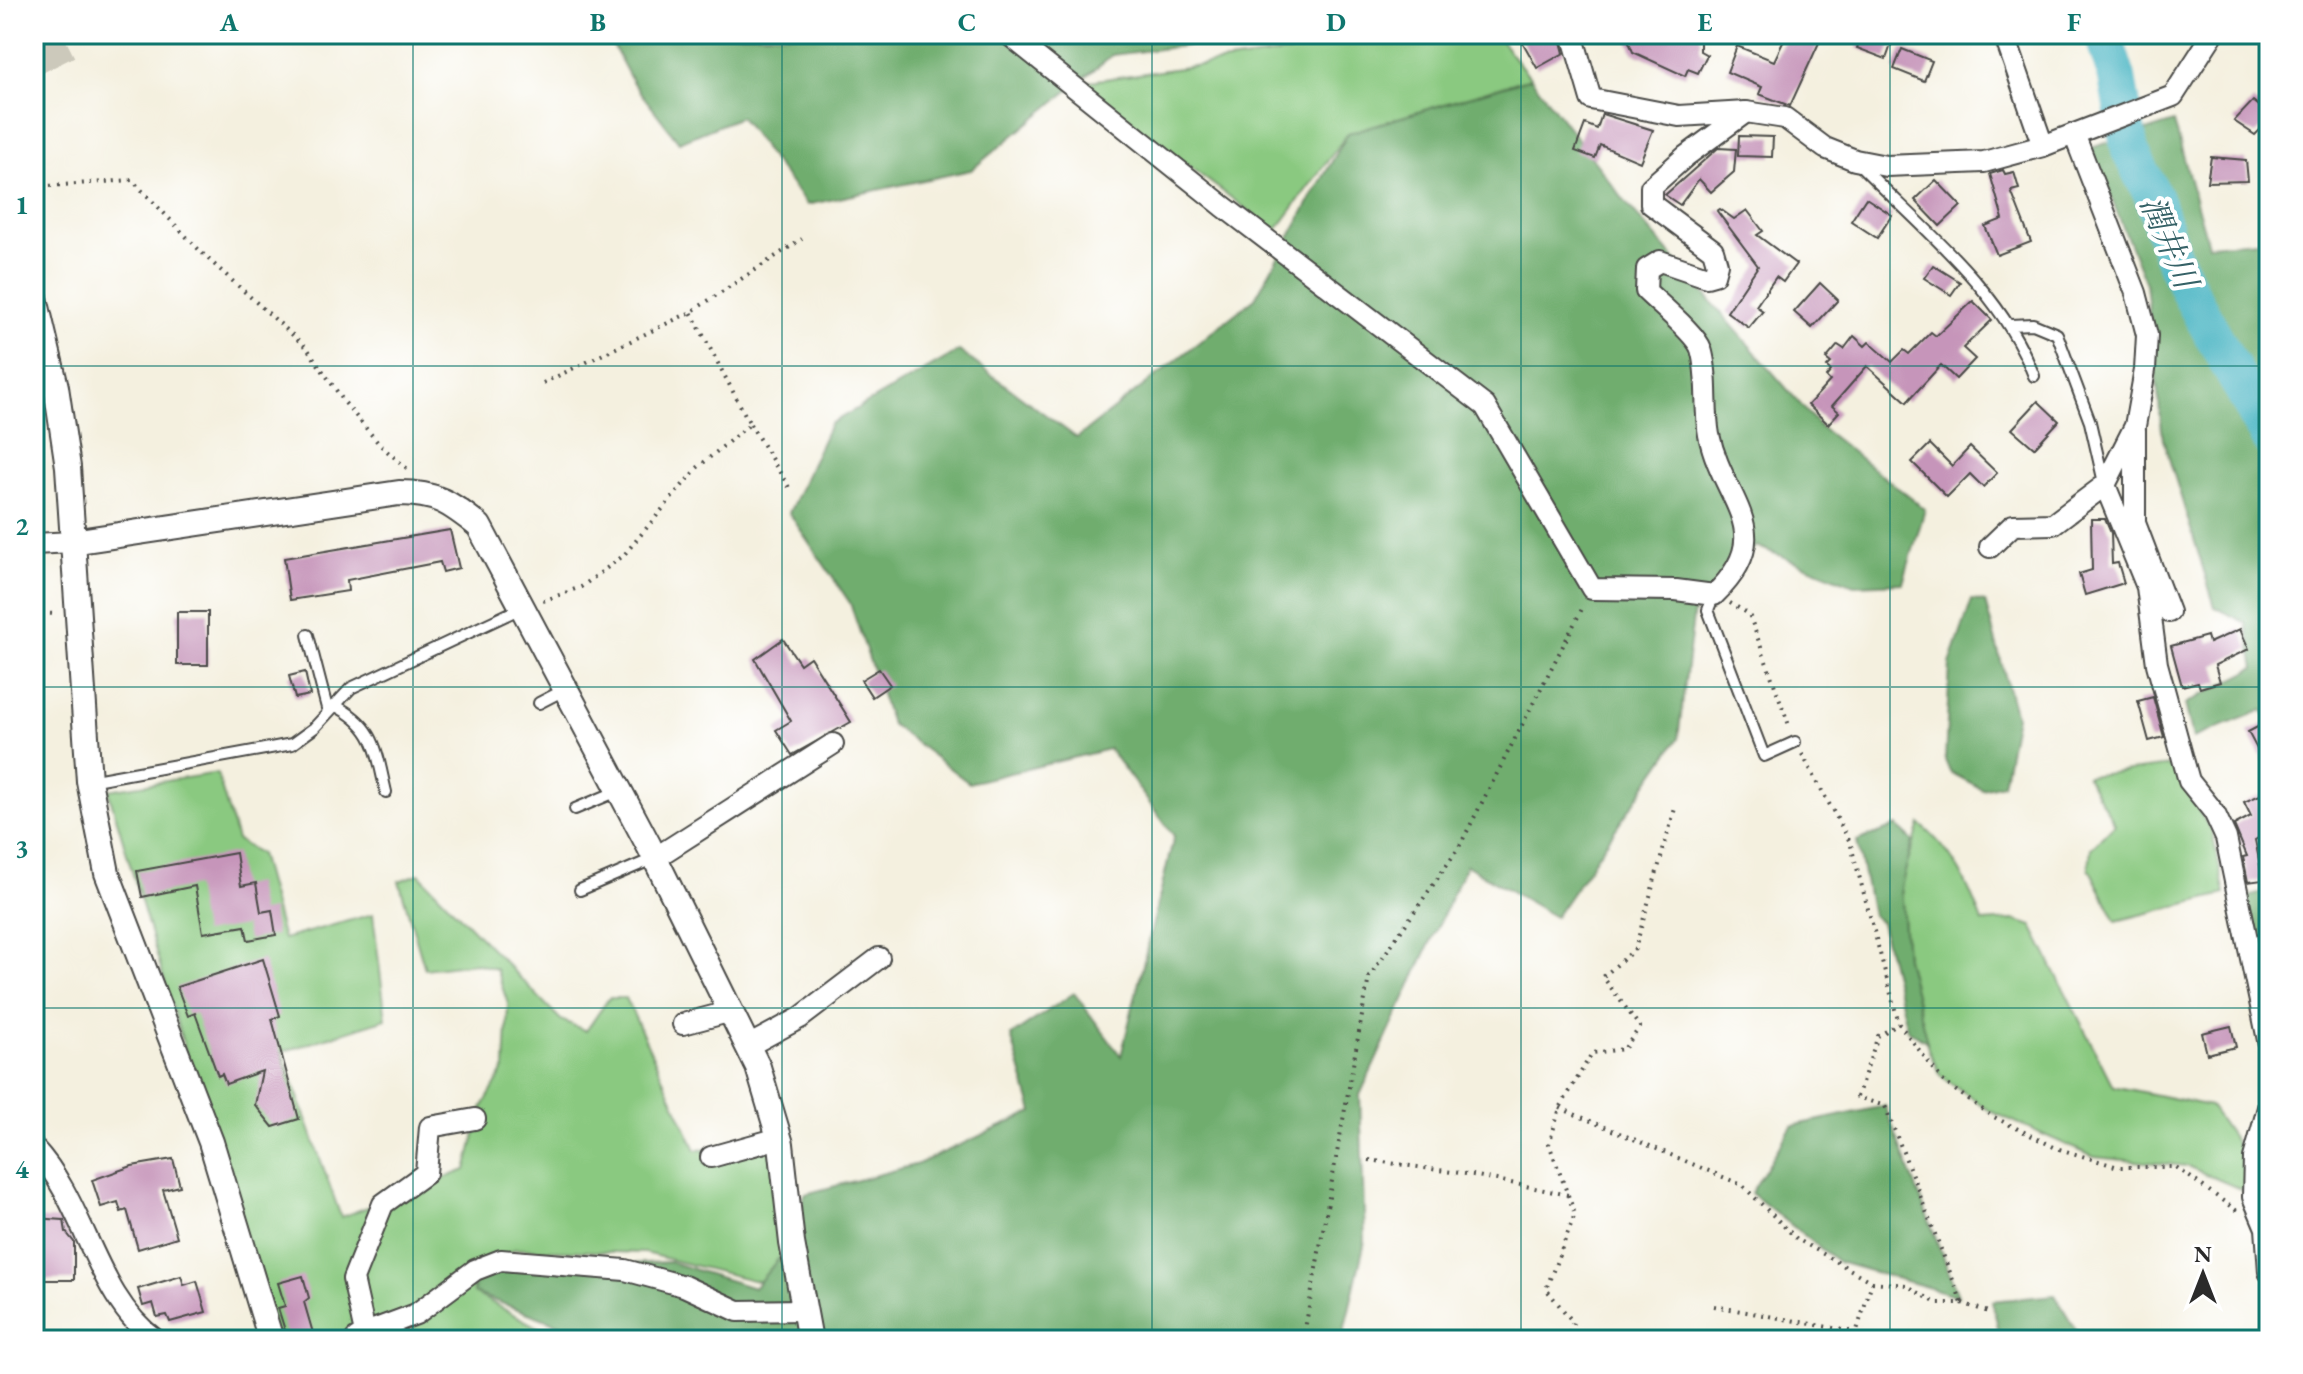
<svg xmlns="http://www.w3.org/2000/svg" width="2303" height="1374" viewBox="0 0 2303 1374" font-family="'EB Garamond','Noto Serif JP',serif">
  <rect width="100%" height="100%" fill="#fff"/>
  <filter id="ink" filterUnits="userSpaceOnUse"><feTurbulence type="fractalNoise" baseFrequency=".0125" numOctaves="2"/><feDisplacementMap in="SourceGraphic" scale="16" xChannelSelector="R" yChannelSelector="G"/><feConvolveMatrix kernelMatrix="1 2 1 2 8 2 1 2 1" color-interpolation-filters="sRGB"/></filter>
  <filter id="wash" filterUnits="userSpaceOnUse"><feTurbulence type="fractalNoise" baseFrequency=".006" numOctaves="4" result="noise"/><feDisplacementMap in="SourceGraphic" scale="32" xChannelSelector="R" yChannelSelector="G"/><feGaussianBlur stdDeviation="1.8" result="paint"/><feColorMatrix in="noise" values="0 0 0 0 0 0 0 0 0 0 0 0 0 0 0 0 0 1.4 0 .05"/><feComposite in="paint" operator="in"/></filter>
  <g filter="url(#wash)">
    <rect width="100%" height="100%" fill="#f4f0df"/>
    <g fill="#8ac980" stroke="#5a7a56" stroke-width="2">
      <polygon points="1301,34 1495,34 1531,78 1348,133 1276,231 1077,83 1290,52"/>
      <polygon points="2171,766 2212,832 2225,894 2116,921 2089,868 2091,848 2115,824 2086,776"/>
      <polygon points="217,773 237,840 260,854 283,939 373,914 386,1019 282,1052 341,1217 466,1170 482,1108 505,1068 508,1004 496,969 475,963 425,969 399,881 419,874 561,1020 586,1031 609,998 626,998 696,1150 771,1146 792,1243 760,1282 644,1253 515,1249 468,1275 474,1293 561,1340 410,1340 416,1316 367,1340 271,1340 108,790"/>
      <path d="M1920 824C1953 851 1968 883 1982 922L2014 920 2032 926 2113 1086 2210 1106 2247 1159 2245 1191 2187 1166 2094 1157 1990 1111 1940 1075 1928 1049 1906 958 1901 884Z"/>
    </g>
    <g fill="#6fad6e" stroke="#4d6c4c" stroke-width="2">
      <polygon points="607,34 1279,34 1112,55 971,170 807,205 740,117 679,142 633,83"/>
      <polygon points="1531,78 1627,204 1820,427 1925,509 1903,583 1854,585 1756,546 1694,610 1678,739 1555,917 1466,865 1360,1095 1365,1241 1342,1340 601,1340 474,1293 475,1270 670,1262 754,1288 792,1243 805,1194 918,1164 1033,1112 1011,1036 1074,993 1121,1056 1174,836 1109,749 969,783 891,724 850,603 789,513 830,424 959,351 1077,438 1255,298 1348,133"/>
      <polygon points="2174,122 2208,245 2269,240 2269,721 2263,710 2193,738 2185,704 2255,668 2246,623 2215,607 2163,439 2146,284 2091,148"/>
      <polygon points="1972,600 1985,602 2016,716 2003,784 1982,789 1950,772 1945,760 1950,664"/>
      <polygon points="1897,826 1913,841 1901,887 1906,958 1927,1042 1907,1029 1881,923 1872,915 1857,841"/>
      <polygon points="2269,886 2269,1005 2247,897 2267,892"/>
      <polygon points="1885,1106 1958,1296 1838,1262 1751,1193 1792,1126"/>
      <polygon points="2055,1295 2082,1340 2001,1340 1992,1301"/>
    </g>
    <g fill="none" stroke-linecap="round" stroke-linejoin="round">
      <polyline stroke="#46b4c2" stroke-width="38" points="2103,34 2117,78 2130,151 2154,198 2172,255 2191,295 2269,437"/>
    </g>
    <g id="blocks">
      <g fill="#c695ba">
        <polygon points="1518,34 1559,34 1564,53 1537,68"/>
        <polygon points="1626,34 1700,34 1700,51 1707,55 1698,73 1688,69 1685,76 1633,52"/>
        <polygon points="1787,34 1823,34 1790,106 1759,94 1762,87 1727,72 1737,46 1774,61"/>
        <polygon points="1862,34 1895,34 1886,59 1857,48"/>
        <polygon points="1902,49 1932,61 1924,81 1894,69"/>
        <polygon points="2253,101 2269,114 2269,121 2255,135 2234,121"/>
        <polygon points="1602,114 1653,130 1640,162 1600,145 1595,158 1575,151 1585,124 1597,129"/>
        <polygon points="1739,136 1773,137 1772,157 1738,156"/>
        <polygon points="1718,148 1736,149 1734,172 1711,192 1699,179 1680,205 1665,195"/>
        <polygon points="2211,157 2246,160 2248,181 2207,182"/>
        <polygon points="2003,170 2005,174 2014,172 2019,189 2011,191 2031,242 1997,255 1985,226 2003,219 1990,174"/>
        <polygon points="1936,180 1961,206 1940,226 1915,200"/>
        <polygon points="1866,198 1892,215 1877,238 1851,221"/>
        <polygon points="1720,209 1734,219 1747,210 1763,231 1757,235 1796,264 1783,282 1776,277 1756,306 1763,311 1749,328 1727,312 1758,266 1717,211"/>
        <polygon points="1933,265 1960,282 1951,295 1924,278"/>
        <polygon points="1820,283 1838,300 1812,328 1794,312"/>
        <polygon points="1973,301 1992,320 1963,348 1975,359 1956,379 1941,365 1907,402 1867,366 1832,406 1839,412 1828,424 1808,405 1830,381 1826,377 1831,371 1827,367 1831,363 1826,359 1838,345 1844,349 1854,336 1865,346 1869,342 1892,362 1904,350 1909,354 1931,332 1936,336"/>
        <polygon points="2038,401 2059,421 2034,448 2012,429"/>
        <polygon points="1930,444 1952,466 1970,447 1997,473 1983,487 1970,474 1947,497 1912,462"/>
        <polygon points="2091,519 2105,519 2111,533 2112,564 2118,563 2124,583 2085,595 2079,574 2092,570"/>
        <polygon points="450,530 459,568 443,572 440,562 347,580 348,591 290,600 284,558"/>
        <rect x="177" y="612" width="31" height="53"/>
        <polygon points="2240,629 2249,649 2215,665 2220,682 2200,688 2198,682 2182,686 2171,646 2207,636 2209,643"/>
        <polygon points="783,639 800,664 810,657 851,722 792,755 776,730 791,721 755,659"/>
        <polygon points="879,669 890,685 872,697 861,680"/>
        <polygon points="305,672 310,695 295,698 289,676"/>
        <polygon points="2153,697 2164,737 2149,741 2138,701"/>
        <polygon points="2269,721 2269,772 2248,732"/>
        <polygon points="2269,791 2269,850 2262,836 2255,840 2263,880 2248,882 2243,857 2247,856 2234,825 2251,816 2244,802"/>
        <polygon points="236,853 241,886 256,883 261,912 272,910 276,935 248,940 245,926 203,933 195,886 142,897 137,871"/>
        <polygon points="263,959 280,1016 272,1019 299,1119 273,1127 255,1105 262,1071 226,1084 222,1074 218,1076 195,1013 188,1016 177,987"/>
        <polygon points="2231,1026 2236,1047 2207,1054 2202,1033"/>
        <polygon points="173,1159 180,1186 163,1190 177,1237 138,1249 127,1210 121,1212 118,1202 101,1207 92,1180 132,1166"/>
        <polygon points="34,1218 64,1220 66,1232 74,1242 74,1280 34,1280"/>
        <polygon points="181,1276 184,1285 197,1281 206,1312 170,1322 167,1315 157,1317 153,1303 143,1306 138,1289"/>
        <polygon points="303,1276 309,1298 304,1302 315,1340 288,1340 278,1308 285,1306 278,1283"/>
      </g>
    </g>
  </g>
  <g filter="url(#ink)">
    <use href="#blocks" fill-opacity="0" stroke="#494946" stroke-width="2"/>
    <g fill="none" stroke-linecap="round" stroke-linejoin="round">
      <polyline stroke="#ccc9bb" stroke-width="36" stroke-dasharray="36 18" stroke-linecap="butt" points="34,57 79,34"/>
      <g stroke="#494946" stroke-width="14">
        <g id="service">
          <path d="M1859 164C1923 229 2001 289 2034 376"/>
          <polyline points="2010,325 2033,324 2057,334 2090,422 2104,483"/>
          <polyline points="1714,595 1708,610 1764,756 1795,742"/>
          <polyline points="308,635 328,712"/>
          <polyline points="539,703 566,689"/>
          <path d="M334 705C376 726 376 750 386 792"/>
          <polyline points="89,781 292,744 314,728 351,688 521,608"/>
          <polyline points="575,809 618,791"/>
          <polyline points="580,890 655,858"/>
        </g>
      </g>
      <g stroke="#494946" stroke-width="24">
        <g id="minor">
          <path d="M1008 34 1223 206 1485 406 1592 589 1676 590 1714 595C1780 532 1723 502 1709 435 1704 408 1709 375 1701 349 1696 334 1659 304 1646 291L1647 269 1660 261 1707 277 1714 275 1717 264 1713 250 1651 204V187L1686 156 1746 112 1785 118 1825 148 1855 160 1886 166 1984 162 2043 146 2173 96 2213 34"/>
          <polyline points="1572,34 1591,99 1679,116 1746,112"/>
          <polyline points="2004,34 2043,146"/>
          <polyline points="2135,430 2135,523 2169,612"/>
          <polyline points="2105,485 2147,587 2157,664 2189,781 2214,812 2226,838 2269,1045"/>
          <polyline points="34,544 72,542"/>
          <polyline points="1990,547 2013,525 2053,524 2105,485 2135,426 2145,370 2147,335 2136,293 2074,134"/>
          <polyline points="655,858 833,744"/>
          <polyline points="683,1024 732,1011"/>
          <polyline points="748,1046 800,1018 879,958"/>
          <polyline points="2269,1104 2254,1158 2253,1197 2266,1228 2269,1272"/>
          <path d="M34 1148C86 1203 95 1297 156 1340"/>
          <polyline points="711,1157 779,1138"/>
          <polyline points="365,1333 416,1314 475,1270 501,1260 625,1270 684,1286 738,1311 803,1310"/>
          <polyline points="356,1339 365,1333 353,1279 383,1204 426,1173 430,1127 475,1119"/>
        </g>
      </g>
      <g stroke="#494946" stroke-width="28">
        <g id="tertiary">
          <polyline points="34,294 56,387 68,467 89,781 107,873 211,1142 271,1340"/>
          <path d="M72 542 399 493C437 493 450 503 479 526L649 846 758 1067 781 1144 792 1243 810 1340"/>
        </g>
      </g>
      <g stroke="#494946" stroke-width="4" stroke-dasharray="2 6" stroke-linecap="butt">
        <polyline points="34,187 132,180 206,257 307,348 345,403 380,445 410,471"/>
        <polyline points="543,383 691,312 802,239"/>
        <polyline points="750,424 790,489"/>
        <polyline points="543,601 581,587 623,556 697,468 750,424 691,312"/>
        <polyline points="1730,603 1749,614 1790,728"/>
        <polyline points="34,613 56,614"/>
        <polyline points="1802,754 1850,842 1899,1024 1944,1082 1990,1115 2056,1148 2118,1167 2176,1167 2237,1211"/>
        <polyline points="1560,1108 1742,1185 1797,1239 1872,1282 1854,1340"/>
        <polyline points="1369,1160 1473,1175 1568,1195"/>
        <polyline points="1872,1282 1906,1285 1936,1303 1962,1303 1885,1106 1857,1097 1878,1036 1899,1024"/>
        <polyline points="1962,1303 1991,1313"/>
        <polyline points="1714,1306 1855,1332"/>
        <polyline points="1303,1340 1369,977 1458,849 1584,605"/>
        <polyline points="1568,1340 1573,1322 1546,1289 1575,1214 1549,1144 1560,1108 1592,1053 1624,1049 1640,1027 1603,977 1635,949 1676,805"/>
      </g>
      <use href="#service" stroke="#fff" stroke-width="10"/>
      <use href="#minor" stroke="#fff" stroke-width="20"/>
      <use href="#tertiary" stroke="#fff" stroke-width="24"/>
    </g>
  </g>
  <path fill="none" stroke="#0f766e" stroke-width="2" stroke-opacity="0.55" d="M413 34V1340M782 34V1340M1152 34V1340M1521 34V1340M1890 34V1340M34 366H2269M34 687H2269M34 1008H2269"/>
  <g text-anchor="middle" stroke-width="8" stroke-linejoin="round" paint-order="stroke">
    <g font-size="32" font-style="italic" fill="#366267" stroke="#fff">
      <text transform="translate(2169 242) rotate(67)" y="11">潤井川</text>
    </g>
  </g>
  <rect width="2303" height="1374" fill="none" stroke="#fff" stroke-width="88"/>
  <g transform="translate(2203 1274)" stroke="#ffffff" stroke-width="6" paint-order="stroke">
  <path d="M0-6L14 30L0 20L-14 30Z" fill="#2b2b2b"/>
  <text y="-12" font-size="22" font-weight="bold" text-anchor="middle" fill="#2b2b2b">N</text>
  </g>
  <rect x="44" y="44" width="2215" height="1286" fill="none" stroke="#0f766e" stroke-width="3"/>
  <g font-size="26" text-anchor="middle" font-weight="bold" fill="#0f766e">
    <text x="229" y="31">A</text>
    <text x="598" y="31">B</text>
    <text x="967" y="31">C</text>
    <text x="1336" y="31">D</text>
    <text x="1705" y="31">E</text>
    <text x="2074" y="31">F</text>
    <text x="22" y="214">1</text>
    <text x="22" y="535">2</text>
    <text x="22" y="857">3</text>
    <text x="22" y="1178">4</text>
  </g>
</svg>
